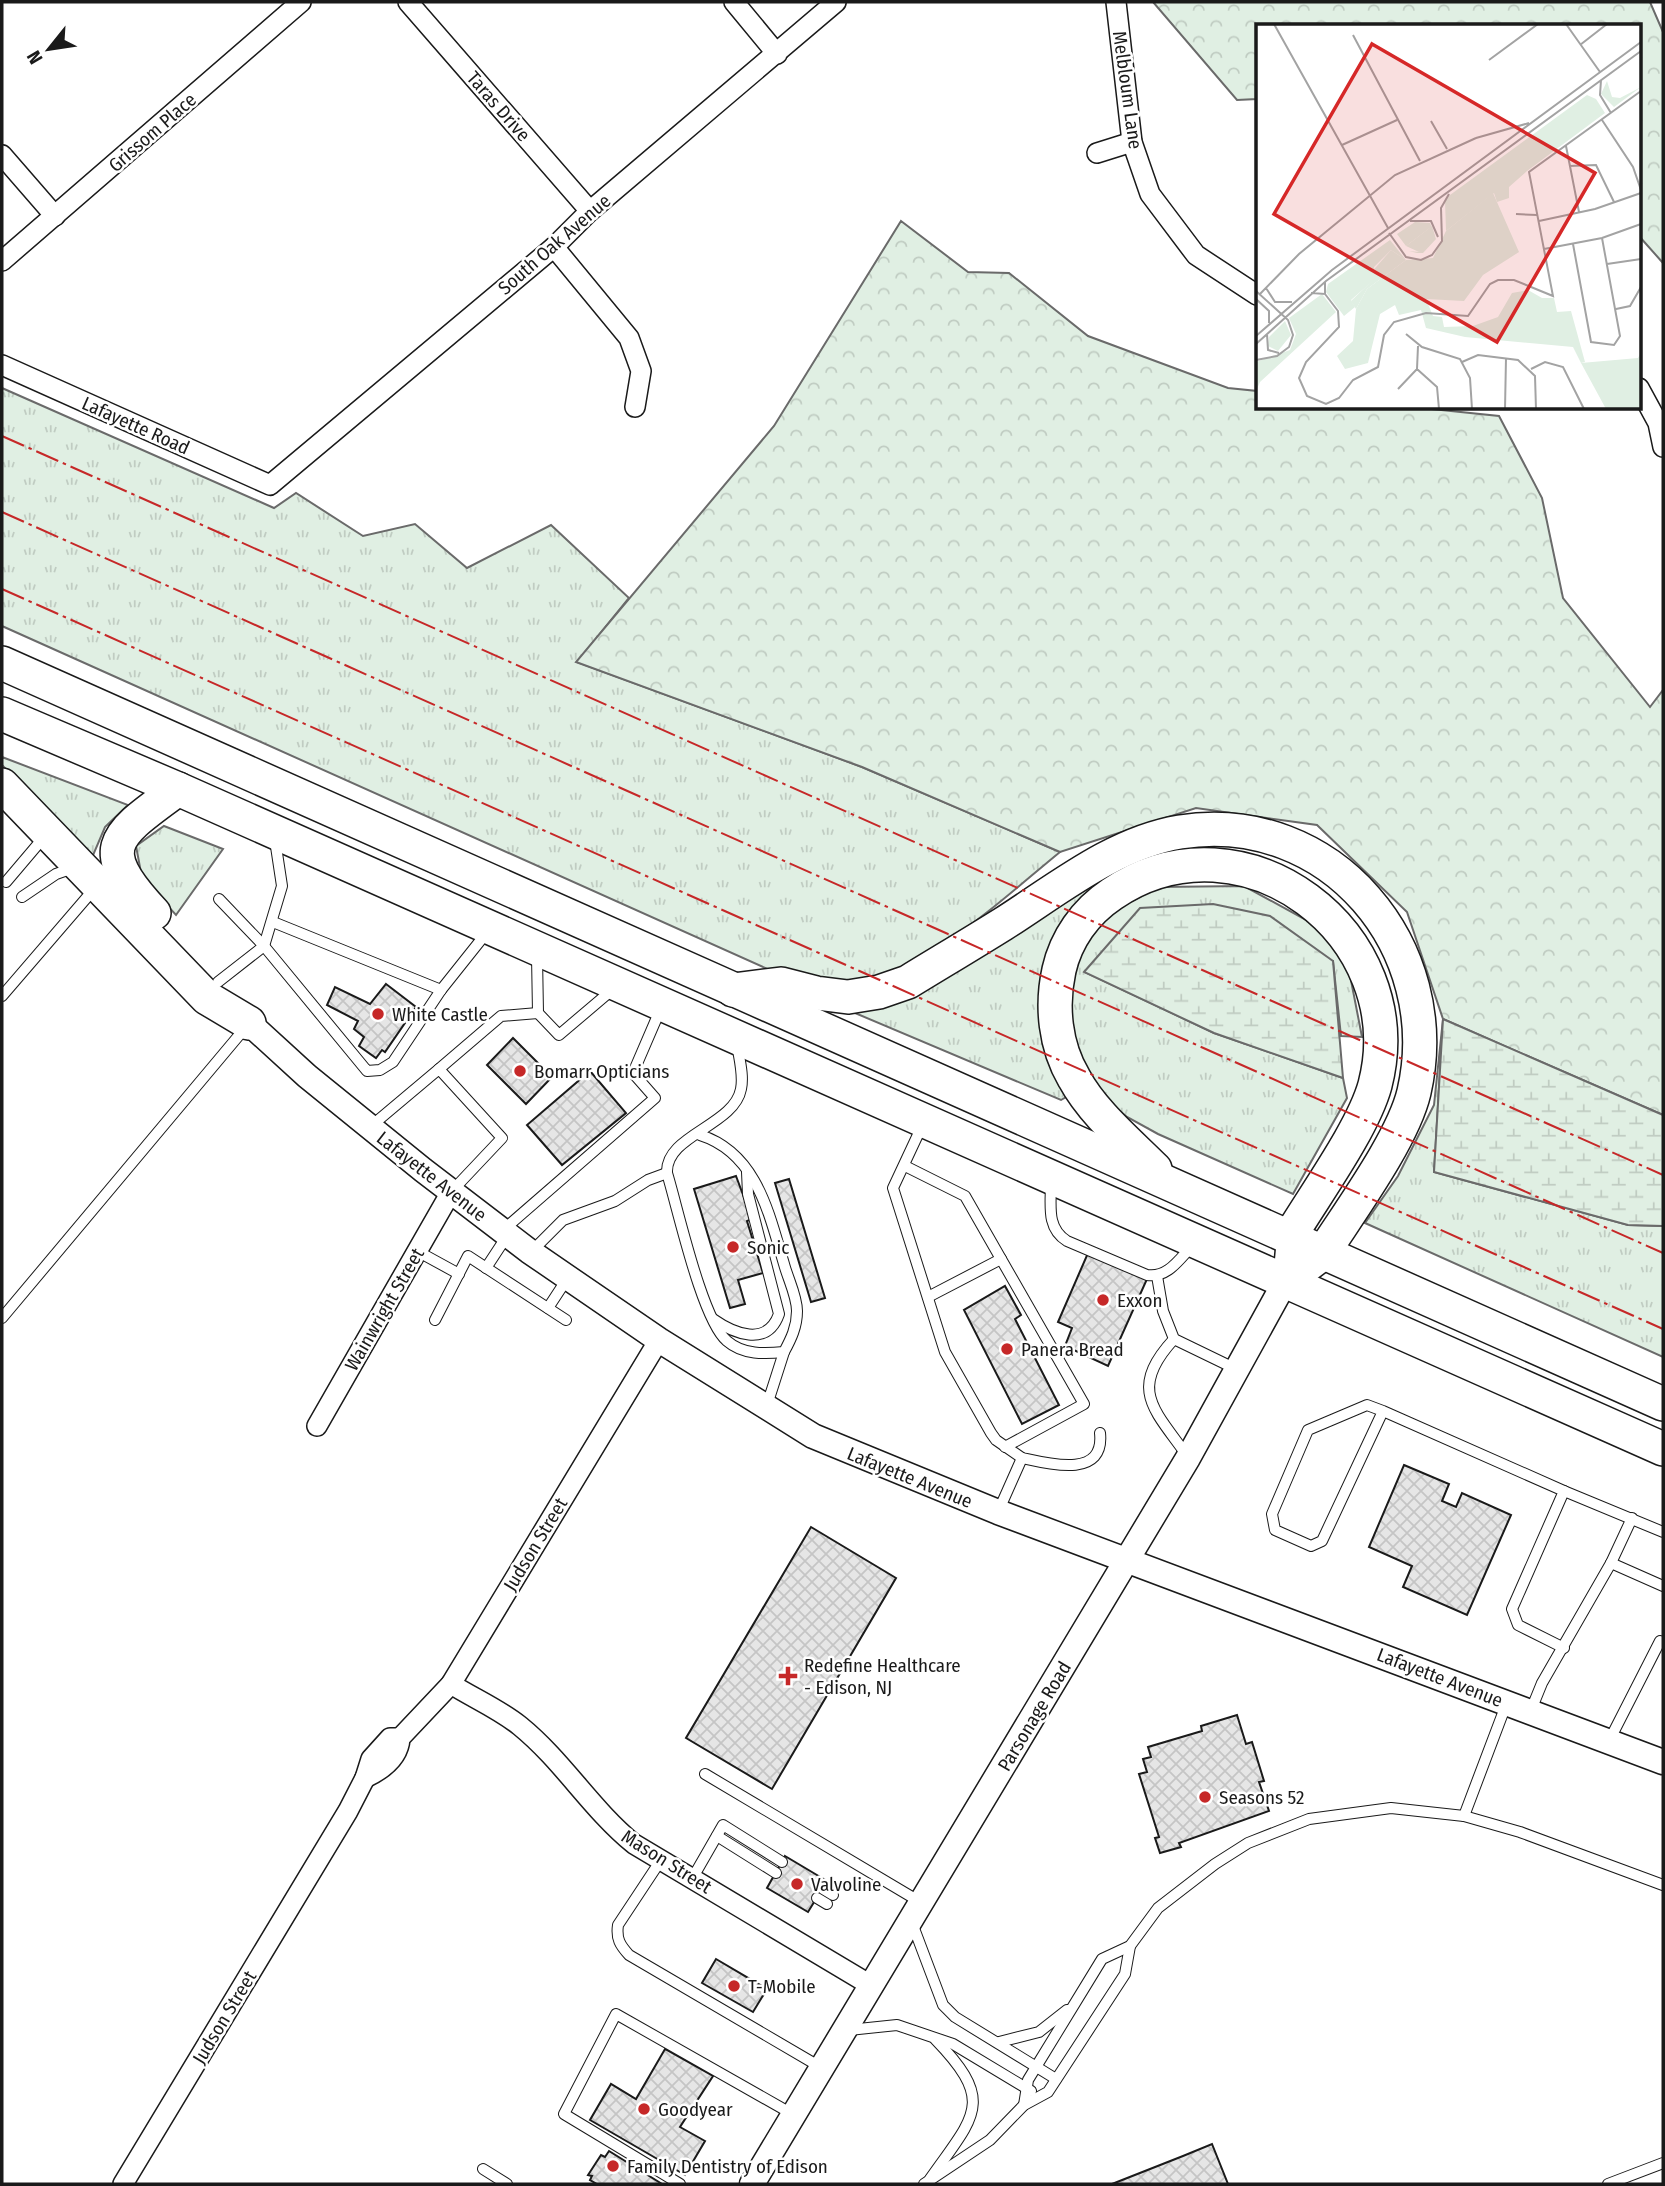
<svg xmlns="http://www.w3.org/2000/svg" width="1665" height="2186" viewBox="0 0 1665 2186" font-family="'Fira Sans Condensed',sans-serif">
  <defs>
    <pattern id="grass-tufts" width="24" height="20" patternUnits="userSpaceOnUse" patternTransform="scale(1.75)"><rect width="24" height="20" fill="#e0efe3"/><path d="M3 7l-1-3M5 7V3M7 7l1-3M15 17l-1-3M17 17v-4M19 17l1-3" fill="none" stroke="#c0ccc2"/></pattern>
    <pattern id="forest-crowns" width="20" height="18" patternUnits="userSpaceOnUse" patternTransform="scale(1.75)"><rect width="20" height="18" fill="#e0efe3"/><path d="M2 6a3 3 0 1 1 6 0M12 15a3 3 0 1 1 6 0" fill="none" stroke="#c0ccc2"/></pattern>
    <pattern id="wetland-marsh" width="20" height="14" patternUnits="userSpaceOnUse" patternTransform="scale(1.75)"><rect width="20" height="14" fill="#e0efe3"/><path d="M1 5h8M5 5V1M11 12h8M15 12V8" fill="none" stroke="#c0ccc2"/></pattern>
    <pattern id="building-cross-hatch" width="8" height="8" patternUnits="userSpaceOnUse" patternTransform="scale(1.75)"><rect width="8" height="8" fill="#e6e6e6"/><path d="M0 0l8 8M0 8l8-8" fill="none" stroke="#c5c5c5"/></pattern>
  </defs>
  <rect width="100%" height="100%" fill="#fff"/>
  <g fill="url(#grass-tufts)" stroke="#6a6a6a" stroke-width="2">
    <path d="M2 388 274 508 296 493 363 536 415 524 467 568 551 525 629 598 577 662 862 767 1060 852C995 905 924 975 838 987 822 989 797 978 781 975L2 626Z"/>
    <polygon points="2,757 128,805 105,827 91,860 2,765"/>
    <polygon points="164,826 223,849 176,915 142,878 136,846"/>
    <polygon points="1099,882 1103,885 1062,929 1068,1096 1061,1100 855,1013 917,991"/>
    <polygon points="1244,886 1319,927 1349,970 1362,1037 1341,1036 1333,961 1085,972 1214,1033 1343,1078 1347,1098 1293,1194 1158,1134 1127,1117 1105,1099 1082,1066 1066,1002 1078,949 1113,911 1158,887"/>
    <polygon points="1443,1019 1434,1172 1628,1225 1663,1226 1663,1357 1365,1223 1398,1176 1434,1105"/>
  </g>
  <g fill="url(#forest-crowns)" stroke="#6a6a6a" stroke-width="2">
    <polygon points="1153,2 1650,2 1663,32 1663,263 1639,236 1639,26 1257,26 1257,99 1237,100"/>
    <polygon points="901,221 968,272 1009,273 1088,336 1228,388 1257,391 1257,408 1422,408 1499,416 1542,498 1563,598 1650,707 1663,690 1663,1115 1443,1019 1407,912 1317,825 1196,808 1060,852 862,767 576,662 774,426"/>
  </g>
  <g fill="url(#wetland-marsh)" stroke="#6a6a6a" stroke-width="2">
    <polygon points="1213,904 1270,916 1333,961 1343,1078 1214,1033 1084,972 1140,908"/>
    <polygon points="1443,1019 1663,1115 1663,1226 1628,1225 1434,1172"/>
  </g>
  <g fill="url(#building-cross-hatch)" stroke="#1a1a1a" stroke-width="2">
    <polygon points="386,984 416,1007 385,1052 382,1050 376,1058 359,1046 364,1037 354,1029 358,1021 327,1005 335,987 370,1004"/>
    <polygon points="513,1038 552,1077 526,1104 487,1065"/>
    <polygon points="590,1071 626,1113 562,1165 527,1125"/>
    <polygon points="736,1176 752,1219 747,1221 763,1273 738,1280 745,1304 730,1308 694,1189"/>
    <polygon points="789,1179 825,1298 811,1302 775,1183"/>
    <polygon points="1088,1253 1147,1279 1108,1366 1065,1346 1072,1328 1058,1322"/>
    <polygon points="1005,1286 1021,1315 1015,1319 1059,1405 1022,1424 964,1310"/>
    <polygon points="1404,1465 1449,1484 1442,1501 1456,1507 1462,1493 1511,1515 1467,1615 1403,1587 1412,1566 1369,1547"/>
    <polygon points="811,1527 896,1578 772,1789 686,1738"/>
    <polygon points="1237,1715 1246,1744 1252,1742 1264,1781 1259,1782 1269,1811 1179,1843 1181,1847 1160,1853 1155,1838 1159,1837 1139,1774 1147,1772 1143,1759 1151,1757 1148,1747 1202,1731 1201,1726"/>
    <polygon points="785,1856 827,1881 808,1912 767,1888"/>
    <polygon points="716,1959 767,1989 753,2012 702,1983"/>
    <polygon points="665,2049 713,2076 680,2127 705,2141 685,2175 590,2120 611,2084 636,2099"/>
    <polygon points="1212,2144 1228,2184 1112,2184 1183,2156"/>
    <polygon points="609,2151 662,2184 597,2184 590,2180 592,2176 588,2175 601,2155 605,2157"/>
  </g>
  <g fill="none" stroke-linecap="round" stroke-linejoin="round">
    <g stroke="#1a1a1a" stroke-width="12">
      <g id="service">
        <polyline points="6,882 45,836"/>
        <polyline points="22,897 56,874 73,868"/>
        <polyline points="219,899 264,946 367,1071 380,1070 393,1062 441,990 488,931"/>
        <polyline points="273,922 441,990"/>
        <polyline points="537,956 538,1013 559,1035 612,990"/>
        <polyline points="218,982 264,946 282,886 275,840"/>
        <polyline points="2,996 95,888"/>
        <polyline points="439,1069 501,1016 538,1013"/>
        <polyline points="922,1126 893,1188 945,1352 991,1433 996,1440 1022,1458"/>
        <polyline points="370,1127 439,1069 502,1138 451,1192"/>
        <path d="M700 1135C757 1153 769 1214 784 1264 788 1279 797 1296 797 1311 797 1327 791 1339 784 1352 765 1354 743 1355 727 1341 702 1320 678 1209 667 1173 665 1135 734 1126 741 1089 744 1075 739 1058 737 1044"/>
        <polyline points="905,1166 965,1196 1084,1404 1005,1447"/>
        <path d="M1051 1182C1051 1205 1046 1228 1067 1241L1147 1275C1167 1278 1178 1261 1191 1247"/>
        <polyline points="502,1231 655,1098 633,1073 661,1008"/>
        <polyline points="417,1251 459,1274"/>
        <polyline points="531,1252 563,1220 615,1201 648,1180 667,1173"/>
        <polyline points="486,1268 507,1236"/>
        <polyline points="1157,1276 1163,1311 1174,1339 1236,1369"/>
        <polyline points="928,1297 1001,1259"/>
        <polyline points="548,1308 567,1279"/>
        <polyline points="2,1318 246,1027"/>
        <path d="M713 1319C733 1333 767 1348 779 1314L748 1194 747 1172"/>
        <polyline points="435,1320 468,1256 566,1320"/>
        <path d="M1174 1339C1127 1390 1155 1410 1188 1457"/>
        <polyline points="767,1405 784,1352"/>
        <polyline points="1383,1411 1367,1405 1308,1430 1272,1514 1275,1530 1311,1546 1322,1541 1383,1411 1564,1491 1512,1609 1518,1625 1564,1648"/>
        <polyline points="1564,1491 1663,1532"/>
        <path d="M998 1512 1022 1458C1049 1464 1105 1479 1100 1433"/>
        <polyline points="1611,1563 1663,1586"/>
        <polyline points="1531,1710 1542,1683 1611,1563 1632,1518"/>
        <polyline points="1609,1741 1660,1641"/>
        <polyline points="705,1774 922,1903"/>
        <polyline points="1464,1816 1506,1705"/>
        <polyline points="717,1836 776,1873"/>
        <path d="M661 1860 618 1925C616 1939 620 1945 629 1955L822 2068"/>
        <polyline points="692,1879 723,1825 782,1862"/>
        <polyline points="823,1889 833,1895"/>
        <polyline points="817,1898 827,1904"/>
        <polyline points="912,1923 943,2005 955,2017 1056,2079"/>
        <polyline points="849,2030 897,2025 953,2044 1031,2091"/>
        <polyline points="999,2042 1039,2032 1067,2010"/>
        <polyline points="1024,2105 1028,2080 1102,1959 1130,1946 1158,1908 1215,1864 1248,1843 1309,1819 1391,1808 1464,1816 1520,1832 1663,1885"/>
        <polyline points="483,2169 507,2184"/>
        <path d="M930 2179C975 2115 996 2102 935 2039"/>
        <polyline points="680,2184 564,2114 616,2014 794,2115"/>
        <polyline points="924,2184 990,2140 1024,2105 1048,2092 1125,1974 1130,1946"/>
        <polyline points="1608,2184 1663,2163"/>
      </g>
    </g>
    <g stroke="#1a1a1a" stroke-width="22">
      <g id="minor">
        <polyline points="408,2 590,211"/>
        <polyline points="734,2 777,54"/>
        <polyline points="1116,2 1132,142 1150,194 1196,255 1257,295"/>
        <polyline points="1097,153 1132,142"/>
        <polyline points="2,155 55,216"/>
        <polyline points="554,247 629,338 641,371 635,407"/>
        <polyline points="2,261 301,2"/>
        <polyline points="2,365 270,485 554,247 590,211 836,2"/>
        <polyline points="1639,388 1658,423 1663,447"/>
        <polyline points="317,1426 451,1192"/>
        <path d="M451 1684C473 1698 499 1709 520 1726 563 1761 591 1809 634 1844L872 1986"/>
        <path d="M365 1778C382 1770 399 1758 400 1738L451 1684 659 1340"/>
        <polyline points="123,2184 348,1811 365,1778 371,1759 390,1738 400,1738"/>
      </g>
    </g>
    <g stroke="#1a1a1a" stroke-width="27">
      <g id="tertiary">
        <polyline points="249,1023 307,1076 423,1170 529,1251 659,1340 813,1436 998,1512 1663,1762"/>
        <polyline points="752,2184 1188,1458 1285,1282 1289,1238"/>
      </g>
    </g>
    <g stroke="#1a1a1a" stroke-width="36">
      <g id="trunk">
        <polyline points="2,663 1663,1404"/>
        <polyline points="2,714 178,789 1663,1449"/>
        <polyline points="2,785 207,998 249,1023"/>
        <path d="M154 913C92 847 114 836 178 789"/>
        <path d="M733 990 781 984 816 993 848 997 879 992 908 982C939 963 971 944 1003 924 1058 889 1114 843 1180 832 1331 808 1447 948 1414 1092 1403 1139 1350 1211 1323 1253L1306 1266"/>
        <path d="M1155 1169C1127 1141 1093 1113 1074 1078 1055 1046 1051 1006 1059 970 1066 939 1085 912 1112 894 1243 805 1414 934 1375 1085 1363 1129 1314 1196 1289 1238"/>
      </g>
    </g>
    <use href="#service" stroke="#fff" stroke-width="10"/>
    <use href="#minor" stroke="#fff" stroke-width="19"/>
    <use href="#tertiary" stroke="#fff" stroke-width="24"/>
    <use href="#trunk" stroke="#fff" stroke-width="33"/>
    <g stroke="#c62828" stroke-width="2" stroke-dasharray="24 5 3.5 5" stroke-linecap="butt">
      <polyline points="2,436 1663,1175"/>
      <polyline points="2,512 1663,1253"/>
      <polyline points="2,589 1663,1329"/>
    </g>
  </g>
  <g fill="#c62828" stroke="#fff" stroke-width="2.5">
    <circle cx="378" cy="1014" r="7"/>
    <circle cx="520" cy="1071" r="7"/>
    <circle cx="733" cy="1247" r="7"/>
    <circle cx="1103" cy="1300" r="7"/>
    <circle cx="1007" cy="1349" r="7"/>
    <path d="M784.5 1665.5h7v7h7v7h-7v7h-7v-7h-7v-7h7z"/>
    <circle cx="1205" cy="1797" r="7"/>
    <circle cx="797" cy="1884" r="7"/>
    <circle cx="734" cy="1986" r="7"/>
    <circle cx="644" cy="2109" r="7"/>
    <circle cx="613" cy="2166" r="7"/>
  </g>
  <g text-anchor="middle" stroke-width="5" stroke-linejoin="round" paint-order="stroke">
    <g font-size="19" fill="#1a1a1a" stroke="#fff">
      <text transform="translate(1128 90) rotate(82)" y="7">Melbloum Lane</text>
      <text transform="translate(499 106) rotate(49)" y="7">Taras Drive</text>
      <text transform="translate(152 132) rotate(-41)" y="7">Grissom Place</text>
      <text transform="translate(554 244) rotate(-41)" y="7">South Oak Avenue</text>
      <text transform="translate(136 425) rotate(24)" y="7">Lafayette Road</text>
      <text transform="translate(432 1176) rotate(38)" y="7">Lafayette Avenue</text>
      <text transform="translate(384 1309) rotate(-60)" y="7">Wainwright Street</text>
      <text transform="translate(910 1477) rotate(22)" y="7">Lafayette Avenue</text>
      <text transform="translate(535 1544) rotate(-59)" y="7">Judson Street</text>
      <text transform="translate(1440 1677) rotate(21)" y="7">Lafayette Avenue</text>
      <text transform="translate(1034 1716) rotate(-59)" y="7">Parsonage Road</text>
      <text transform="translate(667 1861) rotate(32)" y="7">Mason Street</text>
      <text transform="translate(224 2017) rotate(-59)" y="7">Judson Street</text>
    </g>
    <g font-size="19" fill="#1a1a1a" stroke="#fff" text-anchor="start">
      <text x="392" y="1021">White Castle</text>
      <text x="534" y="1078">Bomarr Opticians</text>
      <text x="747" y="1254">Sonic</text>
      <text x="1117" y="1307">Exxon</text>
      <text x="1021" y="1356">Panera Bread</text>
      <text x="804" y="1672">Redefine Healthcare<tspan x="804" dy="22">- Edison, NJ</tspan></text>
      <text x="1219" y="1804">Seasons 52</text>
      <text x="811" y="1891">Valvoline</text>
      <text x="748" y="1993">T-Mobile</text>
      <text x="658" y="2116">Goodyear</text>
      <text x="627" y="2173">Family Dentistry of Edison</text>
    </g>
  </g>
  <g transform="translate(1256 24)">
    <rect width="385" height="385" fill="#fff"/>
    <path d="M351 57 356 73 364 74 385 63 358 83 345 70ZM331 71 340 75 349 89 271 147 253 163V174L241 178 238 169 190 207 189 176 194 171ZM159 198 174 199 180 215 167 229H161L153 227 163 228 175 203 150 222 141 210ZM134 216 150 236 135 226 118 243 119 255 95 276 99 283 88 292 70 268 72 260ZM66 270 80 288 4 358 0 367V338L34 326 40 310 33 294ZM29 297 35 311 22 327 12 322 13 313ZM385 328V385H350L325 339 382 334Z" fill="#e0efe3"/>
    <path d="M237 169 263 228 227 251 208 277 170 275 177 292 186 293 188 303 217 302 242 293 256 269 272 266 286 274H298L301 288 315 287 329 338 325 339 317 323 209 313 170 304 165 286 143 291 139 281 124 290 112 339 89 345 81 332 97 317 100 285 111 265 150 236 177 234 190 207Z" fill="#e0efe3"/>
    <path d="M176 202 179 212 171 224 163 228 150 222ZM135 226 150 236 111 265 100 285 95 277 118 255 114 250Z" fill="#e0efe3"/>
    <path fill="none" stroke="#a3a3a3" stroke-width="2" d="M18 0 132 204M310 0 344 48M97 11 164 137M324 21 351 0M233 36 282 0M345 56 344 71 355 89M346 96 377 143 385 166M175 97 191 125M220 114 273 99M86 121 141 96M310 122 323 188M313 142 340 141 358 178M260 190 281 191M154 197H175L182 213M283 197 339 185 385 169M133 209 150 233 165 236 176 231 186 217 185 184 193 170M317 220 335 318 358 321 364 312 346 214M288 225 346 214 385 200M351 240 385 235M10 264 19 278H36M0 267 32 296 37 311 33 323 21 332 0 336M55 269 69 270V258M69 270 82 287 83 303 50 338 43 354 51 372 70 380 83 374 97 356 122 343 128 311 138 298 170 289 212 292 234 260 242 256H258L297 272 273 148 385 67M3 271 43 230 139 151 220 114M0 275 13 287V299M360 285 374 282 385 263M11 310 12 326 23 329M150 310 166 323 204 335 214 354 216 385M0 312 76 246 385 18M0 320 70 257 385 27M162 322 161 345 181 363 183 385M206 338 222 331 262 336 279 352 280 385M275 345 289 338 307 343 328 385M142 365 161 345M249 385 250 334"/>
    <path fill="#d62828" fill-opacity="0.15" stroke="#d62828" stroke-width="3.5" d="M116 20 339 149 241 318 18 190Z"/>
    <rect width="385" height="385" fill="none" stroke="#1a1a1a" stroke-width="3.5"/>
  </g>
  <rect width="1665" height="2186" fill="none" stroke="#1a1a1a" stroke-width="7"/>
  <g transform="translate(49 49) rotate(240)" stroke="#ffffff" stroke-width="5" paint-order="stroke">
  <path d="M0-5L12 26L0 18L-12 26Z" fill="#1a1a1a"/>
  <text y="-10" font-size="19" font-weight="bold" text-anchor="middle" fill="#1a1a1a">N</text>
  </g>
</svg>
